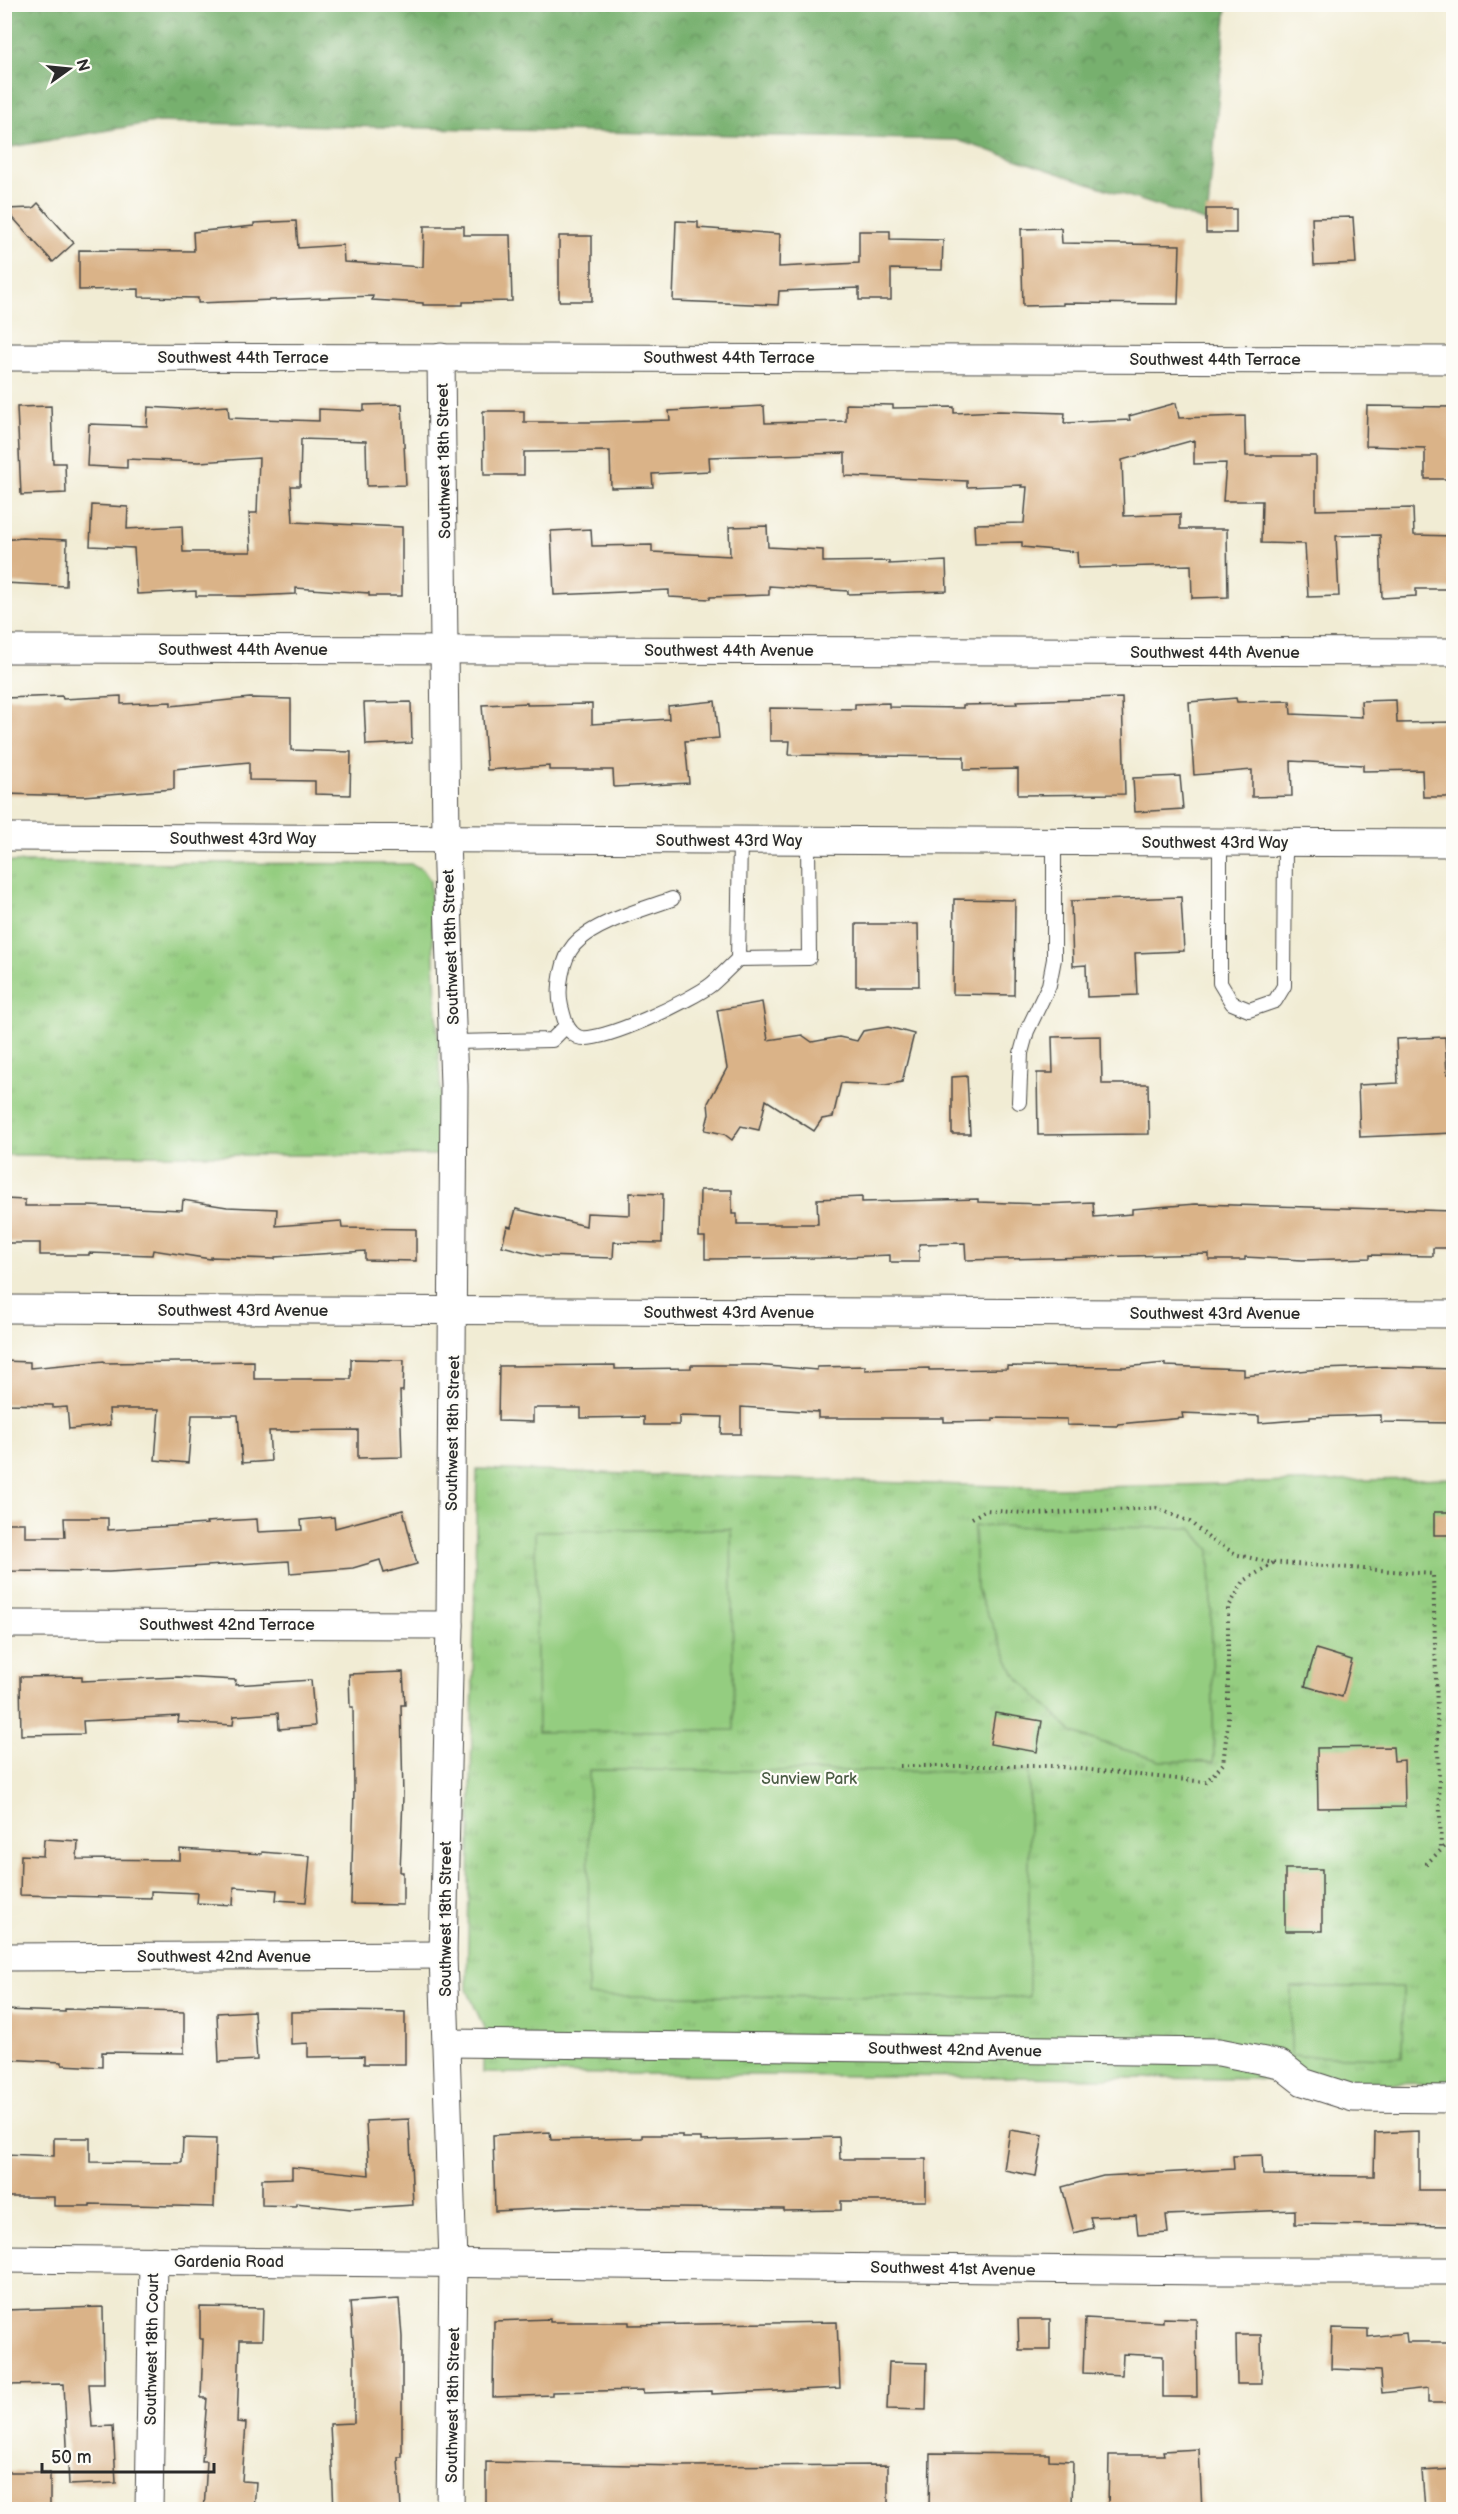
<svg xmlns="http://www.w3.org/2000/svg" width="1458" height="2514" viewBox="0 0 1458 2514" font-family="'Balsamiq Sans',sans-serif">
  <defs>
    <pattern id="grass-tufts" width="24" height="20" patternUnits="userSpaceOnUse" patternTransform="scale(1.5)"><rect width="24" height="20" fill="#94cd80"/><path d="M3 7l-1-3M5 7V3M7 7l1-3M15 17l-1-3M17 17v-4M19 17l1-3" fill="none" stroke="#80b06f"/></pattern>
    <pattern id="forest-crowns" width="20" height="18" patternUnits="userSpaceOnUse" patternTransform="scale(1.5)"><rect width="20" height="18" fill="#77b06e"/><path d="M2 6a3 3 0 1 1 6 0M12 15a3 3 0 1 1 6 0" fill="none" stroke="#628f5b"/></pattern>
  </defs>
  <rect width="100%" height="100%" fill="#fdfcf7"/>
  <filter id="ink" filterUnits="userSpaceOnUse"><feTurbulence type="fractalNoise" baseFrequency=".0167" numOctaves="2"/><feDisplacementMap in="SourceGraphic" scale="12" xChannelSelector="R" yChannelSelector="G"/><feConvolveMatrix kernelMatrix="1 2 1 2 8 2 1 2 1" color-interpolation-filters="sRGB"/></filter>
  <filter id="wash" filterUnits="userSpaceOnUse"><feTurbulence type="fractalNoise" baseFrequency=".008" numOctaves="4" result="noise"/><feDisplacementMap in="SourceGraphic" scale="24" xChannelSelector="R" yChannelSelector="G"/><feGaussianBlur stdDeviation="1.35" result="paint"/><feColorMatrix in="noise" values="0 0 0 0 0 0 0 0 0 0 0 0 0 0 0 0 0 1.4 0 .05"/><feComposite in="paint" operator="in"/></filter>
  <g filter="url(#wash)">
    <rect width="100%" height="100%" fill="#f1ecd4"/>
    <g fill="url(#grass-tufts)" stroke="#607c56" stroke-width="1.5">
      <polygon points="5,862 412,864 423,870 430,880 444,1155 5,1155"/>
      <polygon points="477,1469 1059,1488 1453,1478 1453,2083 1355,2084 1249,2079 483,2073 484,2028 467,1989"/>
    </g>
    <polygon fill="url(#forest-crowns)" stroke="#516e4c" stroke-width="1.5" points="5,5 1227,5 1207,222 957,140 155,122 5,148"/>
    <g fill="#94cd80" stroke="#607c56" stroke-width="1.5">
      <polygon points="974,1526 1191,1528 1210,1550 1214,1762 1160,1761 1073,1733 1014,1673 976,1588"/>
      <polygon points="731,1529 734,1730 538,1732 535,1531"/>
      <polygon points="589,1770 1029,1772 1029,1997 588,1996"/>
      <polygon points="1291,1987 1403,1987 1402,2058 1291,2056"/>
    </g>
    <g id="blocks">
      <g fill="#dab388">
        <polygon points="38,203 74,243 53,262 5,209 33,208"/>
        <rect x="1206" y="209" width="30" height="24"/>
        <polygon points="1353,217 1356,263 1314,265 1312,218"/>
        <polygon points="296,221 298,248 343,245 344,262 423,267 424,226 464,226 464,235 510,235 512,301 463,302 463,305 423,305 423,303 372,300 373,296 198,303 198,298 139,297 139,289 79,290 79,250 194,251 193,232 254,226 254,223"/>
        <polygon points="676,221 698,222 698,228 780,234 779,267 859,263 859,231 890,231 890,239 943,240 942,270 891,269 891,300 859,300 859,288 779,291 778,305 673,301"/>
        <polygon points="1061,228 1062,243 1180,245 1178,304 1063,303 1063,305 1023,306 1021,229"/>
        <rect x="559" y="236" width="33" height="65"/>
        <polygon points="1176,403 1179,418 1245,416 1246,456 1316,456 1316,510 1413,508 1414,535 1454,536 1454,589 1416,589 1416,596 1382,598 1380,535 1336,536 1339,596 1308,597 1305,544 1261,543 1262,501 1223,501 1226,463 1194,464 1194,440 1122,460 1124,516 1180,514 1180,529 1227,529 1228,597 1192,598 1191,565 1078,568 1077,552 1022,547 1022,542 975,543 974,524 1024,523 1027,487 1021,487 1022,485 967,487 967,481 845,476 845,453 709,457 710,471 652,474 653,487 611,488 610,451 524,452 524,475 484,475 483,411 524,411 524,422 593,422 670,420 669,411 764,406 765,423 846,421 846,404 893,405 893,408 954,407 954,413 999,411 1065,413 1064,423 1130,420 1129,416"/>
        <polygon points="402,404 406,485 367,486 366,441 301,439 300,486 291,486 293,522 402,527 402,596 369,596 369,593 296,588 296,594 253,596 196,596 196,591 137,594 134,548 90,546 92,505 128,507 127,529 182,526 183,552 251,552 249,513 257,513 259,458 199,462 127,459 127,468 87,466 89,424 147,426 148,407 182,409 228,406 229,418 319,421 319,409 364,411 364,405"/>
        <polygon points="51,406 53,463 65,463 66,493 21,495 17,407"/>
        <polygon points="1367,406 1454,407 1454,479 1425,479 1425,448 1366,446"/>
        <polygon points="767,526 768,547 823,550 823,562 889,561 889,564 946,561 947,591 848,594 848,591 769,586 769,595 710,597 710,599 669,597 669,590 554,595 551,531 591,529 592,546 652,545 652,552 730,556 729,527"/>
        <polygon points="22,538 67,540 66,586 4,583 4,540"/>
        <polygon points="62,696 63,699 121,696 121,704 171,702 171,706 250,698 291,699 291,750 351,752 350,795 315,794 315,781 249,780 249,762 174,769 174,789 83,796 4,794 4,698"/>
        <polygon points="1122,698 1125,794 1018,795 1018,769 964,770 964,757 789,755 790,741 770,741 770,708 855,709 855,704 889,703 889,707 963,708 963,705 1017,704 1016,701"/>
        <polygon points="1236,698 1237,702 1290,701 1291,714 1362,717 1361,701 1396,700 1397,723 1454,722 1454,797 1423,797 1422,770 1363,771 1363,765 1291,761 1292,796 1252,797 1252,770 1194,775 1189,702"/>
        <polygon points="715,701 719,738 685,741 689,783 614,787 613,770 549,770 549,766 487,770 482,705 527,703 527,705 592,704 592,724 669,719 668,706"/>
        <polygon points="411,702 412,743 366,745 364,703"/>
        <polygon points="1180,776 1183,809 1135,812 1133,778"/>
        <polygon points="1181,897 1184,951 1135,953 1137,995 1087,997 1086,965 1073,966 1071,901"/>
        <polygon points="954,899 1015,900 1014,995 953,994"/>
        <polygon points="856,924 918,924 919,986 856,986"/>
        <polygon points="762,1002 768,1040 802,1035 812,1042 839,1037 857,1041 863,1031 888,1027 914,1034 902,1082 885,1085 841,1083 833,1117 822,1119 814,1131 766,1100 759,1130 741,1126 732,1140 724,1134 705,1130 709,1114 708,1103 727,1068 717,1010"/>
        <polygon points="1101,1036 1102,1084 1148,1084 1149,1134 1038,1135 1037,1073 1053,1073 1052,1037"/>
        <polygon points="1445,1037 1447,1074 1454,1074 1454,1133 1360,1137 1358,1085 1398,1083 1396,1039"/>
        <polygon points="967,1076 970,1134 952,1134 952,1077"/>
        <polygon points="700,1190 732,1190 732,1214 737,1214 737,1224 818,1224 817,1199 862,1197 862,1202 978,1199 978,1202 1044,1204 1093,1202 1094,1217 1132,1214 1132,1209 1196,1204 1454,1211 1454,1248 1433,1248 1433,1256 1370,1255 1370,1258 1303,1260 1245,1257 1245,1260 1209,1260 1209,1254 966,1260 965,1243 919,1244 919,1262 890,1262 890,1255 820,1258 705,1259 705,1237 699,1237"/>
        <polygon points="630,1193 663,1194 662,1243 614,1242 613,1258 541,1256 502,1246 507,1226 511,1227 516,1209 586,1226 587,1213 630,1215"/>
        <polygon points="4,1199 25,1200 25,1206 88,1206 182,1210 183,1200 227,1207 277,1209 276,1226 341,1221 342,1228 416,1229 416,1261 365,1260 365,1251 275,1257 275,1259 211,1257 211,1259 153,1250 152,1255 89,1253 89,1255 40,1255 40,1243 4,1243"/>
        <polygon points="351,1359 404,1360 403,1391 400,1391 402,1457 358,1458 358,1430 269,1431 271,1461 242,1463 238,1415 192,1415 188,1463 155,1460 159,1409 109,1409 110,1425 69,1429 67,1407 53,1408 53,1405 4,1404 4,1361 30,1362 30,1368 104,1361 105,1363 254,1361 254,1379 351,1379"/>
        <polygon points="1165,1363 1165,1366 1244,1369 1244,1376 1320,1369 1382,1367 1454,1369 1454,1423 1381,1422 1381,1415 1310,1417 1310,1419 1259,1423 1259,1416 1182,1413 1183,1418 1118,1424 1117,1426 1067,1425 1067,1419 993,1418 993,1421 944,1422 944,1418 818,1418 818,1412 741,1407 741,1434 721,1434 722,1417 679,1416 679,1425 644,1425 644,1417 581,1418 581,1408 533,1408 533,1422 498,1421 499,1366 615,1365 615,1369 691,1368 691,1365 755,1365 817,1370 817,1367 865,1366 865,1370 929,1368 929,1370 1007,1369 1007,1366 1125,1367"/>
        <polygon points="403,1510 417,1564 384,1573 380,1560 353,1568 290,1573 289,1561 109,1572 4,1571 4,1523 25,1523 25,1537 65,1537 64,1518 108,1518 108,1530 207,1524 206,1522 257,1519 258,1532 302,1530 301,1520 334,1517 335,1528"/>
        <rect x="1434" y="1512" width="20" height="23"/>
        <polygon points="1316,1649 1352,1660 1342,1697 1305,1686"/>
        <polygon points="403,1672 405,1705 401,1705 403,1797 400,1872 403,1872 403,1905 351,1904 354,1790 353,1707 350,1707 349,1674"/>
        <polygon points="82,1676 82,1681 178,1677 236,1680 235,1685 311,1680 315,1726 279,1729 278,1713 234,1716 233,1725 178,1722 179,1716 83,1721 84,1734 21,1735 20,1677"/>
        <polygon points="995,1713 1042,1721 1037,1752 990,1744"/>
        <polygon points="1393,1747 1394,1761 1404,1760 1405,1807 1318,1808 1317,1748"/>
        <polygon points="44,1839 78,1841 77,1859 180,1860 180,1849 262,1854 262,1852 310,1856 306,1902 276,1900 277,1890 234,1887 233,1905 197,1903 198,1893 151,1891 151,1898 20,1895 21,1855 43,1856"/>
        <rect x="1285" y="1869" width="37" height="62"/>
        <polygon points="65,2009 184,2012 184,2053 102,2052 102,2067 62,2065 62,2062 4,2059 4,2010 65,2012"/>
        <polygon points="254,2011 257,2060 219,2062 217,2013"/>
        <polygon points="337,2011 405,2012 405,2064 364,2064 364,2056 308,2057 308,2043 291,2044 291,2012"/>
        <polygon points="409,2119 413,2205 351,2209 296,2203 296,2206 262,2205 262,2179 292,2178 292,2167 369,2175 366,2121"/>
        <polygon points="1010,2130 1043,2135 1036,2176 1004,2170"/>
        <polygon points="1419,2131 1419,2190 1454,2190 1454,2226 1295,2224 1295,2210 1166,2215 1168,2233 1138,2235 1136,2215 1090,2217 1093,2228 1074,2233 1062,2187 1103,2176 1234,2169 1233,2156 1262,2155 1263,2175 1374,2176 1375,2133"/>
        <polygon points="550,2132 551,2140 642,2138 642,2135 682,2135 682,2138 701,2138 701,2141 839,2137 840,2159 926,2159 926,2201 841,2201 841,2210 784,2211 784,2209 574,2207 495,2211 493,2135"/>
        <polygon points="54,2138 90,2138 90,2162 182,2163 183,2138 216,2139 214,2207 90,2204 90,2206 54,2206 54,2197 4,2197 4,2154 54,2156"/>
        <polygon points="399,2299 402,2337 402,2457 398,2457 401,2510 334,2510 330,2424 354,2423 354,2355 350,2302"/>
        <polygon points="103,2307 104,2384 89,2384 92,2427 113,2426 116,2483 69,2485 64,2384 4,2385 4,2310"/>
        <polygon points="200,2307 263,2308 262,2340 240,2340 237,2422 246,2423 242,2481 256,2482 254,2510 204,2510 207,2461 202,2461 207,2398 201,2398 203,2339 200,2339"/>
        <polygon points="1085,2318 1163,2322 1163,2318 1196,2319 1197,2397 1163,2397 1163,2356 1123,2354 1122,2375 1083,2373"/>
        <polygon points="550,2319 550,2322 629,2322 629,2325 837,2322 840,2388 712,2394 712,2391 643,2393 643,2390 552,2392 552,2395 493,2397 494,2321"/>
        <polygon points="1018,2319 1050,2319 1050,2350 1019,2350"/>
        <polygon points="1332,2328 1368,2329 1368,2337 1406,2333 1407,2342 1454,2342 1454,2403 1428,2403 1428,2388 1382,2393 1380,2371 1331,2369"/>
        <polygon points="1236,2335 1261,2335 1262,2384 1237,2384"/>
        <polygon points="889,2362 927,2363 926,2410 887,2409"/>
        <polygon points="1199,2449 1202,2510 1108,2510 1109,2455 1164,2455 1163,2451"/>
        <polygon points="930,2453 1049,2454 1049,2460 1073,2461 1072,2510 929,2510"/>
        <polygon points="486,2462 679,2466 888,2465 888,2510 486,2509"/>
        <polygon points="1454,2469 1454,2510 1425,2510 1422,2471"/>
        <rect x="4" y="2472" width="46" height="36"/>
      </g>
    </g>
  </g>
  <g filter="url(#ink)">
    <use href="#blocks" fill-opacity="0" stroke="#494844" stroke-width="1.5"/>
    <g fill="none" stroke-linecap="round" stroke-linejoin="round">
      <g stroke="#494844" stroke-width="16">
        <g id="service">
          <polyline points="740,840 738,959 809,958 808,840"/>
          <polyline points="1220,842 1220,983 1232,1003 1249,1010 1275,1001 1284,986 1285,842"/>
          <path d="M672 899C644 909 593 923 574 945 562 959 557 989 561 1006 564 1018 566 1031 578 1037 598 1046 695 998 712 984 721 976 730 967 738 959"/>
          <polyline points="453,1042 552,1040 566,1026"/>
          <polyline points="1019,1102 1021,1053 1027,1031 1049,985 1054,959 1054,841"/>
        </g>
      </g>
      <g stroke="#494844" stroke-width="29">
        <g id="minor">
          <polyline points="4,357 1454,360"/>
          <polyline points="441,357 446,839 454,1086 450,1625 443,1955 453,2262 450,2510"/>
          <polyline points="4,649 1454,652"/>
          <polyline points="4,837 1454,843"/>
          <polyline points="4,1309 1454,1314"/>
          <polyline points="4,1624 450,1625"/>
          <polyline points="4,1957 443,1955"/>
          <polyline points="446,2043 1219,2052 1280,2064 1303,2082 1353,2098 1454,2099"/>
          <polyline points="4,2259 1213,2271 1454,2271"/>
          <polyline points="149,2510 153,2260"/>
        </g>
      </g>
      <g stroke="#494844" stroke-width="4" stroke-dasharray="1.5 4.5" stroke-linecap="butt">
        <polyline points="972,1518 986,1510 1035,1514 1156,1508 1190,1522 1210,1539 1238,1555 1269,1562 1433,1574 1441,1850"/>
        <polyline points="900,1766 1052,1766 1206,1782 1223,1764 1228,1722 1228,1608 1244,1581 1273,1563"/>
        <polyline points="1426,1864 1453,1839 1454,1831"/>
      </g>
      <use href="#service" stroke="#fff" stroke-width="14"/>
      <use href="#minor" stroke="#fff" stroke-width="27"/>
    </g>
  </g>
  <g text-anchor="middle" stroke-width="4.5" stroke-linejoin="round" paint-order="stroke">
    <g font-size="16" fill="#2b2b2b" stroke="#fdfcf7">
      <text x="243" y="363">Southwest 44th Terrace</text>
      <text x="729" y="363">Southwest 44th Terrace</text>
      <text x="1215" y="365">Southwest 44th Terrace</text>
      <text transform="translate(443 461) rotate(-91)" y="6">Southwest 18th Street</text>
      <text x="243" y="655">Southwest 44th Avenue</text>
      <text x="729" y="656">Southwest 44th Avenue</text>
      <text x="1215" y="658">Southwest 44th Avenue</text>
      <text x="243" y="844">Southwest 43rd Way</text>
      <text x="729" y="846">Southwest 43rd Way</text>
      <text x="1215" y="848">Southwest 43rd Way</text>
      <text transform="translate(450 947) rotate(-92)" y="6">Southwest 18th Street</text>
      <text x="243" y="1316">Southwest 43rd Avenue</text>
      <text x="729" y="1318">Southwest 43rd Avenue</text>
      <text x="1215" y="1319">Southwest 43rd Avenue</text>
      <text transform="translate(452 1433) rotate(-89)" y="6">Southwest 18th Street</text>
      <text x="227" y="1630">Southwest 42nd Terrace</text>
      <text transform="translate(445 1919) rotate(-90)" y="6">Southwest 18th Street</text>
      <text x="224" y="1962">Southwest 42nd Avenue</text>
      <text transform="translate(955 2049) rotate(1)" y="6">Southwest 42nd Avenue</text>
      <text x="229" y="2267">Gardenia Road</text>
      <text transform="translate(953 2268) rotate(1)" y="6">Southwest 41st Avenue</text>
      <text transform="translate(151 2349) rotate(-89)" y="6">Southwest 18th Court</text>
      <text transform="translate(452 2405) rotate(-89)" y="6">Southwest 18th Street</text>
    </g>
    <g font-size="16" fill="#4a5c44" stroke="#fdfcf7">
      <text x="809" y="1784">Sunview Park</text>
    </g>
  </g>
  <rect width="1458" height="2514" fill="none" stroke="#fdfcf7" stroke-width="24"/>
  <g transform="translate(69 69) rotate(75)" stroke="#fdfcf7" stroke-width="4.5" paint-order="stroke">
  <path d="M0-4.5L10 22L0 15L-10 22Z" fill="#2b2b2b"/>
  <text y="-9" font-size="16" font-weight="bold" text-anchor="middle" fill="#2b2b2b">N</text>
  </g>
  <path d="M42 2463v9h172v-9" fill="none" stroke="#2b2b2b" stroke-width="3"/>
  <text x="51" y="2463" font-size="18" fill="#2b2b2b" stroke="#fdfcf7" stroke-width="4.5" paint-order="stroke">50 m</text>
</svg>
